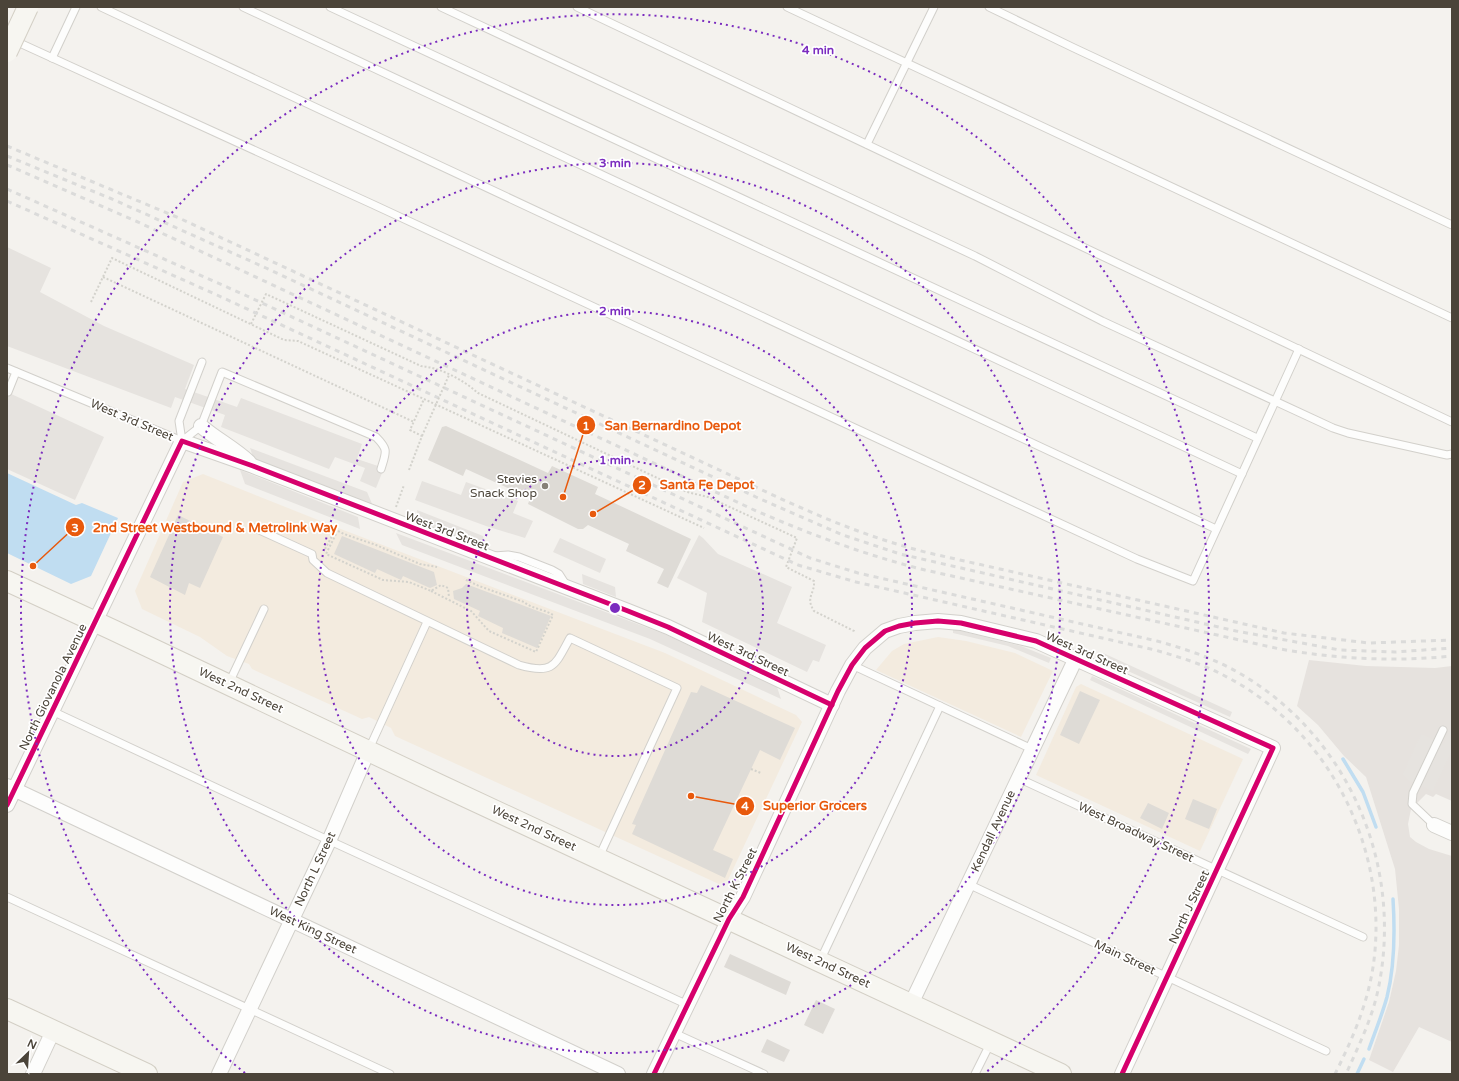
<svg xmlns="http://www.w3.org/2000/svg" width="1459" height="1081" viewBox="0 0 1459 1081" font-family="'Varela Round',sans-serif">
  <rect width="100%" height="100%" fill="#f4f2ee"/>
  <g fill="#f3ebdf">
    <polygon points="203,474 333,526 665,653 796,715 802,722 728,880 719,884 395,736 391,728 369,717 362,719 252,669 249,664 227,656 200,637 142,609 135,591 183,482"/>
    <polygon points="938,637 966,641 1015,653 1053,671 1021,737 876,670 892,651 904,644"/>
    <polygon points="1081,684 1243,759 1200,851 1036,775 1076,687"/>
  </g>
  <polygon fill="#e6e2de" points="1309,660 1366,666 1435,668 1452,666 1452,801 1436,794 1433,797 1426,794 1411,809 1408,824 1410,837 1416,842 1429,849 1452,856 1452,1042 1419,1027 1393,1072 1369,1060 1389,1002 1396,971 1399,945 1399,909 1395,869 1366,777 1344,756 1318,725 1297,706"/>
  <g fill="#e6e3df">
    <polygon points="7,247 51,268 40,292 104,326 194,365 185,389 237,407 241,398 362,444 357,459 384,468 376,488 360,481 365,468 335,457 329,469 221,427 225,415 175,397 171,408 7,346"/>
    <polygon points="7,392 104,437 75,500 7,469"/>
    <polygon points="250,448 367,492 373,506 254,460"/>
    <polygon points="240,470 358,517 360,529 245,484"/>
    <polygon points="422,481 461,495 466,482 518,501 513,513 533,521 525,538 486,526 415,500"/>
    <polygon points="417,510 483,536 485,546 418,521"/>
    <polygon points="396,533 664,634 777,687 781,699 650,639 402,545"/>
    <polygon points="699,535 703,538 718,554 792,587 777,623 826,645 819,662 813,660 807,672 702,622 707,593 677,578"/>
    <polygon points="560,538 606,559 600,573 553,552"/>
    <polygon points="582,574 615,587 616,597 583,584"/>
    <polygon points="953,629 1021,646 1051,658 1049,663 1008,646 953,633"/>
    <polygon points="1103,653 1232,712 1230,717 1099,658"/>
    <polygon points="1092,676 1251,749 1248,754 1090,680"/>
    <polygon points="1449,731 1452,733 1452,751 1433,791 1409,781 1402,775 1421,734 1443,745"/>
  </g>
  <polygon fill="#c0ddf1" points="7,473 76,505 82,503 118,518 91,576 71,584 7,553"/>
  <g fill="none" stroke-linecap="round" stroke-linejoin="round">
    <g stroke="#c0ddf1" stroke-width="3.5">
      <polyline points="1343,759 1363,792 1376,827"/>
      <path d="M1369 1049C1375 1032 1382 1015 1387 997 1395 965 1395 931 1393 899"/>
      <polyline points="1357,1074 1364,1059"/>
    </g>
  </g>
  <g fill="#dedbd6">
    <polygon points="446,426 548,473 552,466 598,487 595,494 691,539 668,588 657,583 664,569 626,551 629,544 588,525 583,529 578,529 528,504 530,498 466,469 463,476 428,460 442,427"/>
    <polygon points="178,515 223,537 200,588 189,583 185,595 150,577"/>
    <polygon points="342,536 434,572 437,585 430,588 403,576 401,580 377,569 375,573 334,554"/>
    <polygon points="466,584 551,616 537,648 502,633 503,628 478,616 480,611 454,599 453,591 462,588"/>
    <polygon points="701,685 795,728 780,760 760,750 713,850 733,859 725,878 632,834 636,825 632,824 691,692 697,693"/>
    <polygon points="1080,691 1100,700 1079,744 1060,735"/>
    <polygon points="1193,799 1217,809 1209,829 1185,819"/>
    <polygon points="1148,803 1169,813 1162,829 1140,818"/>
    <polygon points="730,954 791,982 786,995 724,967"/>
    <polygon points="816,1000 835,1009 823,1034 804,1025"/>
    <polygon points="767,1039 790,1050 784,1062 761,1052"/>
  </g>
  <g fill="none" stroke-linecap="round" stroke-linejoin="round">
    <g stroke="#d2d0cb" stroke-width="9">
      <g id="lane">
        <polyline points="101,7 1216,529"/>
        <polyline points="243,7 1242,474"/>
        <polyline points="330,7 1257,438"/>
        <polyline points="441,7 975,256 1102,321 1333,428 1348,433 1447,455 1452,454"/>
        <polyline points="577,7 1452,422"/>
        <polyline points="787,7 1452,318"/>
        <polyline points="989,7 1074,48 1452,225"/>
        <polyline points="13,40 372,204 1137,559 1193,581 1299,349"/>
        <polyline points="52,58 76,7"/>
        <polyline points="867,144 934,7"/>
        <polyline points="7,368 182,441"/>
        <polyline points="8,392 16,372"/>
        <path d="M182 441 201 426 222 372 376 437C389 450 386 452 381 469"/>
        <polyline points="182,441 179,421 202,362"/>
        <path d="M255 528 312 554 313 560 327 573 519 665C554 675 555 665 570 638L677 688 599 857"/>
        <polyline points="494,556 508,555 519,557 552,570 559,574 566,585"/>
        <polyline points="852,665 1032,749"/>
        <polyline points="229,683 264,609"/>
        <polyline points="52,711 315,834 688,1005"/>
        <polyline points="369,749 427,622"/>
        <polyline points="1018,778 1363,937"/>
        <polyline points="1434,825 1412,804 1413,793 1443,730"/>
        <polyline points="968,884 1326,1051"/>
        <polyline points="7,897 390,1074"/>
        <polyline points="820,961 940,706"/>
        <polyline points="674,1033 764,1074"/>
        <polyline points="975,1074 991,1042"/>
      </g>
    </g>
    <g stroke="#d2d0cb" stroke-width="16">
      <g id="street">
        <path d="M201 426C216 439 234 448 249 462"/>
        <polyline points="7,786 618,1074"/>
        <polyline points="7,805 182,441 253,466 628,611 668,627 832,705"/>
        <polyline points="1434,825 1452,833"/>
        <polyline points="911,1004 1076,658"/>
        <polyline points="33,1074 53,1031"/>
        <polyline points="219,1074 329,841 368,751"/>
        <polyline points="654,1074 729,919 743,897 838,691 852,665 865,648 885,631 899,626 915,623 938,621 961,623 1036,641 1273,748 1122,1074"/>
      </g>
    </g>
    <g stroke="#d3cfc5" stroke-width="22">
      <g id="secondary">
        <polyline points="7,581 113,630 438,784 1061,1074"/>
        <polyline points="7,1009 147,1074"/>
      </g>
    </g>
    <g stroke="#d3d2cc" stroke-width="2" stroke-dasharray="2 2" stroke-linecap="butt">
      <polyline points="103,277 414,422"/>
      <polyline points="91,302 112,258 284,340 298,341 704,528"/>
      <path d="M251 324 266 294 421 366C441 368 462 379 478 393L687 492 708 497 797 538 786 567 814 581C815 594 805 597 814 611L854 631 855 633"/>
      <polyline points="409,470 422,436 410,430 424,399"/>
      <polyline points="396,507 404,485"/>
      <polyline points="338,531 344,534 376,545 420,564 437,567"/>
      <polyline points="336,534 326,554 383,580 409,582 431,591 441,585 448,588 449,597"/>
      <polyline points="325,549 332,536"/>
      <path d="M431 591 471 611 489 631 536 652 553 615C544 609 532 609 524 602L479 586 464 579"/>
      <polyline points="751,769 761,773"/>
    </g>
    <use href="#lane" stroke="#fdfdfc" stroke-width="7"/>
    <use href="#street" stroke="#fdfdfc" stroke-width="14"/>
    <use href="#secondary" stroke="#f7f6f1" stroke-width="20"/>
    <g stroke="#dbdbda" stroke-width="3" stroke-dasharray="5 5" stroke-linecap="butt">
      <path d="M7 146 179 218 760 489C815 515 869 538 929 553L1284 633 1369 643 1452 640"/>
      <polyline points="7,156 112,199 266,268 756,497 843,535 900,554 1236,631 1340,650 1395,652 1452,648"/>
      <path d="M7 165 138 222 752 509C809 534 865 555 925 570L1280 649C1338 659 1394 662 1452 656"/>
      <path d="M7 189 247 296 810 558 858 573 1157 641C1182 648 1207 656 1230 668 1346 729 1405 863 1378 990 1372 1019 1358 1047 1346 1074"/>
      <path d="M7 201 217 295 798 565 856 582 1155 650C1179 657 1203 664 1225 676 1328 729 1388 846 1374 960 1369 1001 1353 1038 1335 1074"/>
    </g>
    <g stroke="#d3cfc5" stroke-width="22" stroke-linecap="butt">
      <polyline id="secondary-bridge" points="7,52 28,7"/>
    </g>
    <polyline stroke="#d3d2cc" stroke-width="2" stroke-dasharray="2 2" stroke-linecap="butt" points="422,436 449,375"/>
    <use href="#secondary-bridge" stroke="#f7f6f1" stroke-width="20"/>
    <g stroke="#fff" stroke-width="8">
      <g id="cycleway">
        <polyline points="7,805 182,441 253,466 628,611 668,627 832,705"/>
        <polyline points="654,1074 729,919 743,897 838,691 852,665 865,648 885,631 899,626 915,623 938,621 961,623 1036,641 1273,748 1122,1074"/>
      </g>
    </g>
    <use href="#cycleway" stroke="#d6006c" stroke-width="5"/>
  </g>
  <g fill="none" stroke="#7b2cbf" stroke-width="2" stroke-dasharray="2 4">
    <circle cx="615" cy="608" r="148"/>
    <circle cx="615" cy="608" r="297"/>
    <circle cx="615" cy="608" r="445"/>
    <path d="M245 1073A594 594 0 1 1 985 1073"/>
  </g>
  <circle fill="#868178" stroke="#fff" stroke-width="1.5" cx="545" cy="486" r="4"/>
  <g text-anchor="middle" stroke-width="3.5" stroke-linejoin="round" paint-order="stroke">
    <g font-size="12" fill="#4b4439" stroke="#fff">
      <text transform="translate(132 420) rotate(23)" y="4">West 3rd Street</text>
      <text transform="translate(447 531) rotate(21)" y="4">West 3rd Street</text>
      <text transform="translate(1087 653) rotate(24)" y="4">West 3rd Street</text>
      <text transform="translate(748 654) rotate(25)" y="4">West 3rd Street</text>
      <text transform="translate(53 687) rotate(-64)" y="4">North Giovanola Avenue</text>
      <text transform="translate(241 690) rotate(25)" y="4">West 2nd Street</text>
      <text transform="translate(534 828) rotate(25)" y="4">West 2nd Street</text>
      <text transform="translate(993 831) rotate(-65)" y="4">Kendall Avenue</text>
      <text transform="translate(1136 832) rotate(25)" y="4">West Broadway Street</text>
      <text transform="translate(315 869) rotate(-65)" y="4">North L Street</text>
      <text transform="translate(735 885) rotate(-63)" y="4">North K Street</text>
      <text transform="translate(1189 907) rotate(-65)" y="4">North J Street</text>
      <text transform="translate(313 930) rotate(25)" y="4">West King Street</text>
      <text transform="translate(1125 957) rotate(25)" y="4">Main Street</text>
      <text transform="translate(828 965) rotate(25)" y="4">West 2nd Street</text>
    </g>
    <g font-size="12" fill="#4b4439" stroke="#fff" text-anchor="end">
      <text x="537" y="483">Stevies<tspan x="537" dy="14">Snack Shop</tspan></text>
    </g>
  </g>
  <circle cx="615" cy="608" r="6" fill="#7b2cbf" stroke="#fff" stroke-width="2"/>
  <g font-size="12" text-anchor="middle" font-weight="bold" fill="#7b2cbf" stroke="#fff" stroke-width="3.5" stroke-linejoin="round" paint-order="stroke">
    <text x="818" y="54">4 min</text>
    <text x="615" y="167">3 min</text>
    <text x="615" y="315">2 min</text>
    <text x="615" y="464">1 min</text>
  </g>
  <path fill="none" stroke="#e8590c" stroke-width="1.5" d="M563 497L586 425M593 514L642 485M33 566L75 527M691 796L745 806"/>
  <g fill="#e8590c" stroke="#fff" stroke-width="1.5">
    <circle cx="563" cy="497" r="4"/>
    <circle cx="593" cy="514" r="4"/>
    <circle cx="33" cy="566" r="4"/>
    <circle cx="691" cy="796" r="4"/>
    <circle cx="586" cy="425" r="10"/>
    <circle cx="642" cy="485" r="10"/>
    <circle cx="75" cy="527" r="10"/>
    <circle cx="745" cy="806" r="10"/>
  </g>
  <g font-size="12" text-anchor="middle" font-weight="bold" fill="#fff">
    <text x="586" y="430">1</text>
    <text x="642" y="489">2</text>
    <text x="75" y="532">3</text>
    <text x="745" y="810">4</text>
  </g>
  <g font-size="13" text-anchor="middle" font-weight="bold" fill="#e8590c" stroke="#fff" stroke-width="3.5" stroke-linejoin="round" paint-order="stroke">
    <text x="673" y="430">San Bernardino Depot</text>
    <text x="707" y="489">Santa Fe Depot</text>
    <text x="215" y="532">2nd Street Westbound &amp; Metrolink Way</text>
    <text x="815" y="810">Superior Grocers</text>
  </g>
  <rect width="1459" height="1081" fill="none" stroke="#4b4439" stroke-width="16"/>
  <g transform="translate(28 1053) rotate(25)" stroke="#ffffff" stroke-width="3" paint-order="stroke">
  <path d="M0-3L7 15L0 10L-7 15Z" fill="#4b4439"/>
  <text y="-6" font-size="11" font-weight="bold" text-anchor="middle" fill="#4b4439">N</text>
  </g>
</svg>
